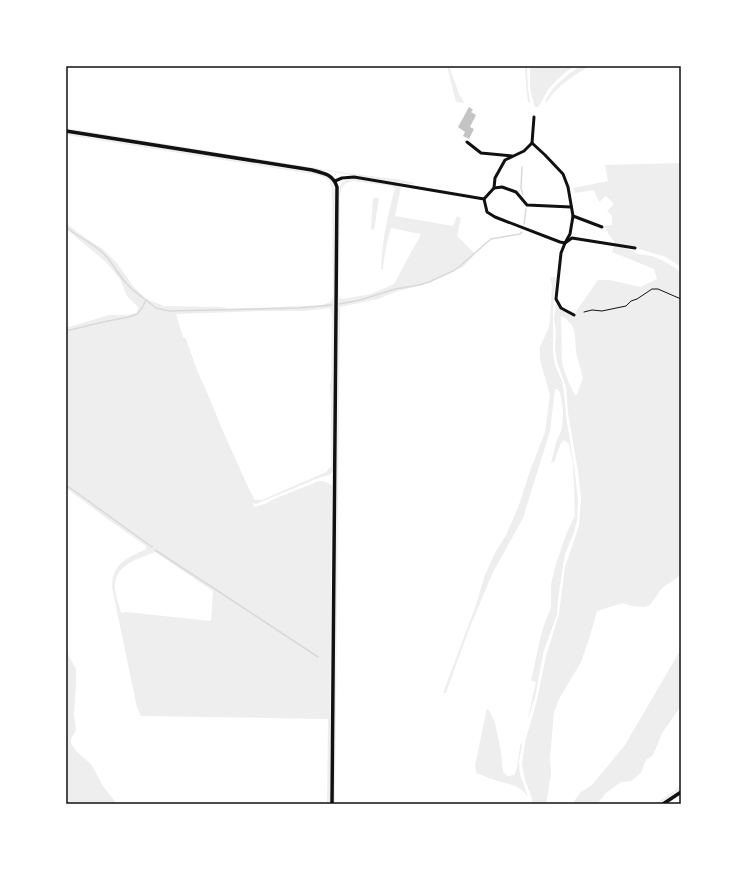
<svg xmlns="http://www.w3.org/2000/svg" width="747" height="870" viewBox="0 0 747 870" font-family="Montserrat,sans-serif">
  <rect width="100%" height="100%" fill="#fff"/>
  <g fill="#eee" fill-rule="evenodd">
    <polygon points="447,66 449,66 459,94 465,103 456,102"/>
    <polygon points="525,66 527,66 528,89 530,102 528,103 526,84"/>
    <path d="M530 66H575C565 72 555 81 548 90 544 96 542 102 538 107H535L534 105 530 88Z"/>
    <path d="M580 66H589C574 76 556 86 547 102L545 101 554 87 569 74Z"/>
    <polygon points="66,128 347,173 401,180 416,183 411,184 402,183 66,129"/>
    <path d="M66 132 322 174C330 178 333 182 335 191L333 471C330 476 327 476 321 477L256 504 252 503 255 507 267 503 274 499 319 481C324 481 328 482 332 486L330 804H327L328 719 143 716H141L137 708 112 587C113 583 112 578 114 574 119 560 134 555 146 549V546L109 520 66 488V328L109 315H127L137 313 138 307 127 296 120 279 106 262 66 229V223L84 237 103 249 116 262 133 286 146 299 164 306 221 307 229 309 322 305 330 302 333 297 332 190C330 180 327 178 318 175L66 135ZM330 308 332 314 331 382 330 385 331 401V466L326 472 262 500H255L249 489 222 429 209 397 197 370 186 339 183 337 176 314 265 311H303ZM155 552 213 591 211 621 126 612 121 613C119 605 116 597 115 589 113 565 138 559 155 552Z"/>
    <polygon points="681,163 681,267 666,257 633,247 615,243 609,235 604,226 612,225 612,216 607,211 614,204 606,196 599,202 594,190 575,193 573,188 608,181 605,165"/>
    <path d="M351 178 400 186 401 187 395 216 453 226 457 216 461 218 457 236 475 254 463 267 428 283 395 292 378 299 340 307 335 804H334L339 192C340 183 342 181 351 178ZM353 181 390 186 395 188C388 214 382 241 381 269H383C384 255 387 242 391 228L421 234 394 284 371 294 343 299 339 297 340 194C342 185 345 183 353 181Z"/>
    <polygon points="373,198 379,198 374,230 371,229"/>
    <path d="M614 246 625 248 639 254 652 256 664 261 681 272V575L662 588 650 605 645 607 632 606 623 603 597 611 590 636 581 662 559 699 554 712 550 758 551 773 547 799 546 804H532V798L525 780 522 764 525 742 537 700 546 656 559 614 565 567 579 526 580 515 581 498 578 471 568 413 566 387 557 362 555 349 556 332 554 318 556 304 558 303 560 307 575 313 598 280H610L640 287 657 279 654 269 612 252ZM561 316 564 317 572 325 575 334 576 352 583 378 577 394 575 395 568 381 562 363Z"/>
    <path d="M556 277 553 307V352L555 365 562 381 564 393 567 422 575 472 578 501 577 521 573 535 565 554 558 599 557 615 544 650 539 675 536 693 529 717 528 718 536 682 531 681 540 639 544 625 551 607V584L556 564 567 532 575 515 573 462 569 444 564 440C558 445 558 455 554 462L551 463 556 443 562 428 563 411 560 392 557 389H555L550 431 523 518 493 572 470 627 464 643 446 693H443L476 605 485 575 495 553 506 535 519 505 530 471 545 432 550 395 540 360V347L549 327 550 321 552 285 550 278Z"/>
    <polygon points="681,649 681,706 662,733 653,755 646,760 641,773 631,781 621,782 606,793 597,804 572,804 581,792 592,785 625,745"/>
    <polygon points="66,651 76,669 76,683 74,714 76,730 71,739 71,744 77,752 91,764 103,786 117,804 66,804"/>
    <path d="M487 708 490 712 495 723 501 752 503 772 508 776 514 775C519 766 518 753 521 743L522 745 519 762 520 774 528 797C520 785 511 785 498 781 490 779 483 775 476 773L475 765Z"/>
    <polygon points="681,786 681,789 659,804 655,804"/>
  </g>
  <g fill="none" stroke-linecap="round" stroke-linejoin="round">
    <g stroke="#d9d9d9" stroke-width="1.5">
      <polyline points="522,167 521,188 523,194"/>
      <polyline points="524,224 526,209"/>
      <path d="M66 227C78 237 93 243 104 254 113 263 118 275 127 284 132 290 139 295 146 300"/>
      <polyline points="339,304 360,300 395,289 419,285 429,282 453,271 461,265 491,239 520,234 522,232"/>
      <polyline points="66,331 103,322 129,317 137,314 142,308 146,300 156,308 169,311 299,308 332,305"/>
      <polyline points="66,485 152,547"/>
      <polyline points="155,550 221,593 318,657"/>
    </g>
  </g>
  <polygon fill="#c4c4c4" points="469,107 473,110 471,112 476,115 470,127 474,129 469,139 463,136 465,132 458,127"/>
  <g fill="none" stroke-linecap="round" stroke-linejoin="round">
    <polyline stroke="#111" stroke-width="1" points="584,312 592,310 602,311 626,306 631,301 637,299 652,289 658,289 681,299"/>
    <g stroke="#111" stroke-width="3">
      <polyline points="534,117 532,143 545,155 563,174 568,187 573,216 570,234 565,243 561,253 556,299 561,308 574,315"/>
      <polyline points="467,142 481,153 512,156"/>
      <polyline points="335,181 342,178 354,177 484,199 487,212 495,217 560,242 565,243 572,238 635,248"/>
      <polyline points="494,188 502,187 516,192 527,205 571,207"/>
      <polyline points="484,199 494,188 495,178 505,160 524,151 532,143"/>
      <polyline points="573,216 602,227"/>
    </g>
    <g stroke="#111" stroke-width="3.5">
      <path d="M66 131 312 170C323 173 333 174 337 187L332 804"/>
      <polyline points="663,804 681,792"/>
    </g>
  </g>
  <rect width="747" height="870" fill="none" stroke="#ffffff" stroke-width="134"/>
  <rect x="67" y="67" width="613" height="736" fill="none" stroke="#111" stroke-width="1.5"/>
</svg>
